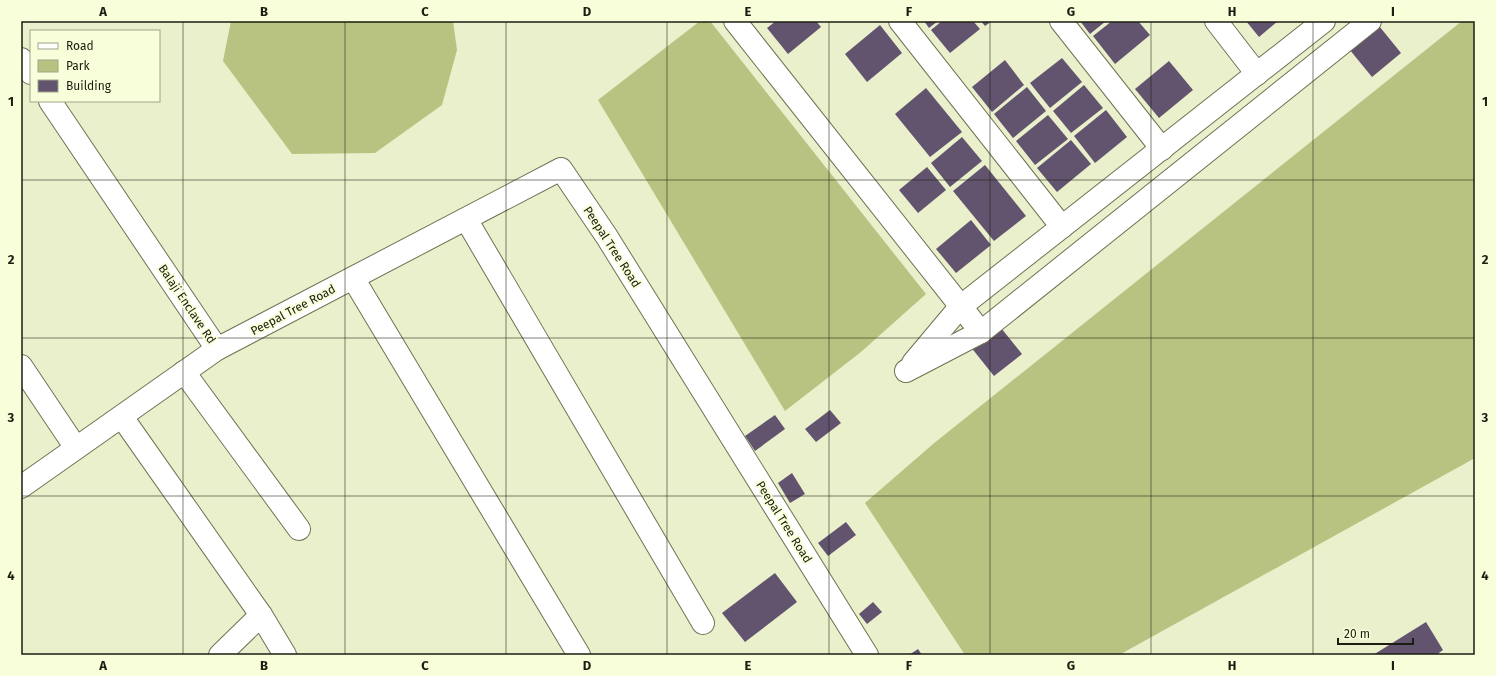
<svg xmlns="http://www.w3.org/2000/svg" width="1496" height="676" viewBox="0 0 1496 676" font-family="'Fira Sans',sans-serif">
  <rect width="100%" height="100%" fill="#eaf0cc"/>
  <g fill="#b9c381">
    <polygon points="231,21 453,21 457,50 442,105 375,153 292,154 223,61"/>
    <polygon points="700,21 710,21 926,294 861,352 785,411 598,100"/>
    <polygon points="1462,21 1475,21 1475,458 1119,655 965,655 865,503 933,444"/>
  </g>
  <g fill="#62536e">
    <polygon points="776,21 816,21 821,27 788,54 767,28"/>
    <polygon points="924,21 938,21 929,28"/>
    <polygon points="942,21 973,21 980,29 950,53 931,30"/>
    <polygon points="981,21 992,21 985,26"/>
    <polygon points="1080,21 1106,21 1090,34"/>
    <polygon points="1112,21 1138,21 1150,35 1115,64 1093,36"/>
    <polygon points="1246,21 1278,21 1259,37"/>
    <polygon points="1375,21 1401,53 1372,77 1345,44"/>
    <polygon points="880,25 902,53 867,82 845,54"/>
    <polygon points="1062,58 1082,82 1050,108 1030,83"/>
    <polygon points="1005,60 1024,85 992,112 972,87"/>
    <polygon points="1169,61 1193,90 1159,118 1135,89"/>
    <polygon points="1084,85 1103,108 1071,133 1053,111"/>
    <polygon points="1027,87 1046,111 1013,138 994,114"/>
    <polygon points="926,88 962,132 930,157 895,114"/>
    <polygon points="1106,110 1127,137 1095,163 1074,136"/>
    <polygon points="1048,115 1068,139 1035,165 1016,141"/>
    <polygon points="962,137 982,161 950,187 931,163"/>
    <polygon points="1071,140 1091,164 1057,192 1037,168"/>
    <polygon points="985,165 1026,216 994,241 953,191"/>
    <polygon points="927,167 946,190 918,213 899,190"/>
    <polygon points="971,220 991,245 956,273 936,249"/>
    <polygon points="997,323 1022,354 994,376 970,346"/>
    <polygon points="830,410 841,423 816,442 805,429"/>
    <polygon points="775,415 785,429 755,451 745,436"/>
    <polygon points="792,473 805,494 790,503 778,483"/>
    <polygon points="846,522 856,535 828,556 818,543"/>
    <polygon points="775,573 797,602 745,642 722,613"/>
    <polygon points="873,602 882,612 867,624 859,614"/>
    <polygon points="1426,622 1443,650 1436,655 1373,655"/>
    <polygon points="918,649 922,655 909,655"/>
  </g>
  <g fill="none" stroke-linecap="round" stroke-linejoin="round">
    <g stroke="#6e7353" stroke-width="24">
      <g id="street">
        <polyline points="735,21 981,332"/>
        <polyline points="900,21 1062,227"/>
        <polyline points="1061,21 1162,149"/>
        <polyline points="1216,21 1257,74"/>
        <polyline points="21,59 31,73"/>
        <polyline points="466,219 703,623"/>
        <polyline points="353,278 579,655"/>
        <polyline points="217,349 561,169 607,237 867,655"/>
        <polyline points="913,363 960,307 1324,21"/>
        <polyline points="21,366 76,448"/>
        <polyline points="906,371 981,332 1370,21"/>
        <polyline points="184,372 299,529"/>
        <polyline points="122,417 261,615 220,655"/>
        <polyline points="21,487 217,349 50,101"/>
        <polyline points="261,615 285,655"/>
      </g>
    </g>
    <use href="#street" stroke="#fff" stroke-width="22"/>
  </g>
  <path fill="none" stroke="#1b1d10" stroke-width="1" stroke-opacity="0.55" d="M183 21V655M345 21V655M506 21V655M667 21V655M829 21V655M990 21V655M1151 21V655M1313 21V655M21 180H1475M21 338H1475M21 496H1475"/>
  <g text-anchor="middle" stroke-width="4" stroke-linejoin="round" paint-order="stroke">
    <g font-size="12" fill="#1b1d10" stroke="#f7fed9">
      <text transform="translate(612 247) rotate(57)" y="4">Peepal Tree Road</text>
      <text transform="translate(187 304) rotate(56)" y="4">Balaji Enclave Rd</text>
      <text transform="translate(293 310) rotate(-28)" y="4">Peepal Tree Road</text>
      <text transform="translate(784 522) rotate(58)" y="4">Peepal Tree Road</text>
    </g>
  </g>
  <rect width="1496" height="676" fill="none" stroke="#f7fed9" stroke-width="44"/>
  <rect x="30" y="30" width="130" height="72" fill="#f7fed9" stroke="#9fa489"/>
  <rect x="38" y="43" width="20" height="6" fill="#ffffff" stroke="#9fa489"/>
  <text x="66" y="50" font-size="12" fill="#1b1d10">Road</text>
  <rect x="38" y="60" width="20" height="12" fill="#b9c381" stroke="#9fa489"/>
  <text x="66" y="70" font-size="12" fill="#1b1d10">Park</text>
  <rect x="38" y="80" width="20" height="12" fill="#62536e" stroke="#9fa489"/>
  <text x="66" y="90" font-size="12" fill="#1b1d10">Building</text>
  <path d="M1338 638v6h75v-6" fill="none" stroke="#1b1d10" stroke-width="2"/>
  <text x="1344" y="638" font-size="12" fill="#1b1d10" stroke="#f7fed9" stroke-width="3" paint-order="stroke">20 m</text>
  <rect x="22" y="22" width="1452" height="632" fill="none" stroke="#1b1d10" stroke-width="1.5"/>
  <g font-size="13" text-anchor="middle" font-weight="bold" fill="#1b1d10">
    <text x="103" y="16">A</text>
    <text x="264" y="16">B</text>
    <text x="425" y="16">C</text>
    <text x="587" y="16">D</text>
    <text x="748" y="16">E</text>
    <text x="909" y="16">F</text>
    <text x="1071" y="16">G</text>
    <text x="1232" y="16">H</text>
    <text x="1393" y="16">I</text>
    <text x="11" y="106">1</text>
    <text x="1485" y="106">1</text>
    <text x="11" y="264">2</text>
    <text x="1485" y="264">2</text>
    <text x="11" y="422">3</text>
    <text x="1485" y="422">3</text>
    <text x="11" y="580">4</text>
    <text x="1485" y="580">4</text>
    <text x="103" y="670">A</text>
    <text x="264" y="670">B</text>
    <text x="425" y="670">C</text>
    <text x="587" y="670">D</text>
    <text x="748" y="670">E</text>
    <text x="909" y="670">F</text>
    <text x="1071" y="670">G</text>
    <text x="1232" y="670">H</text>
    <text x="1393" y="670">I</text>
  </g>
</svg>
